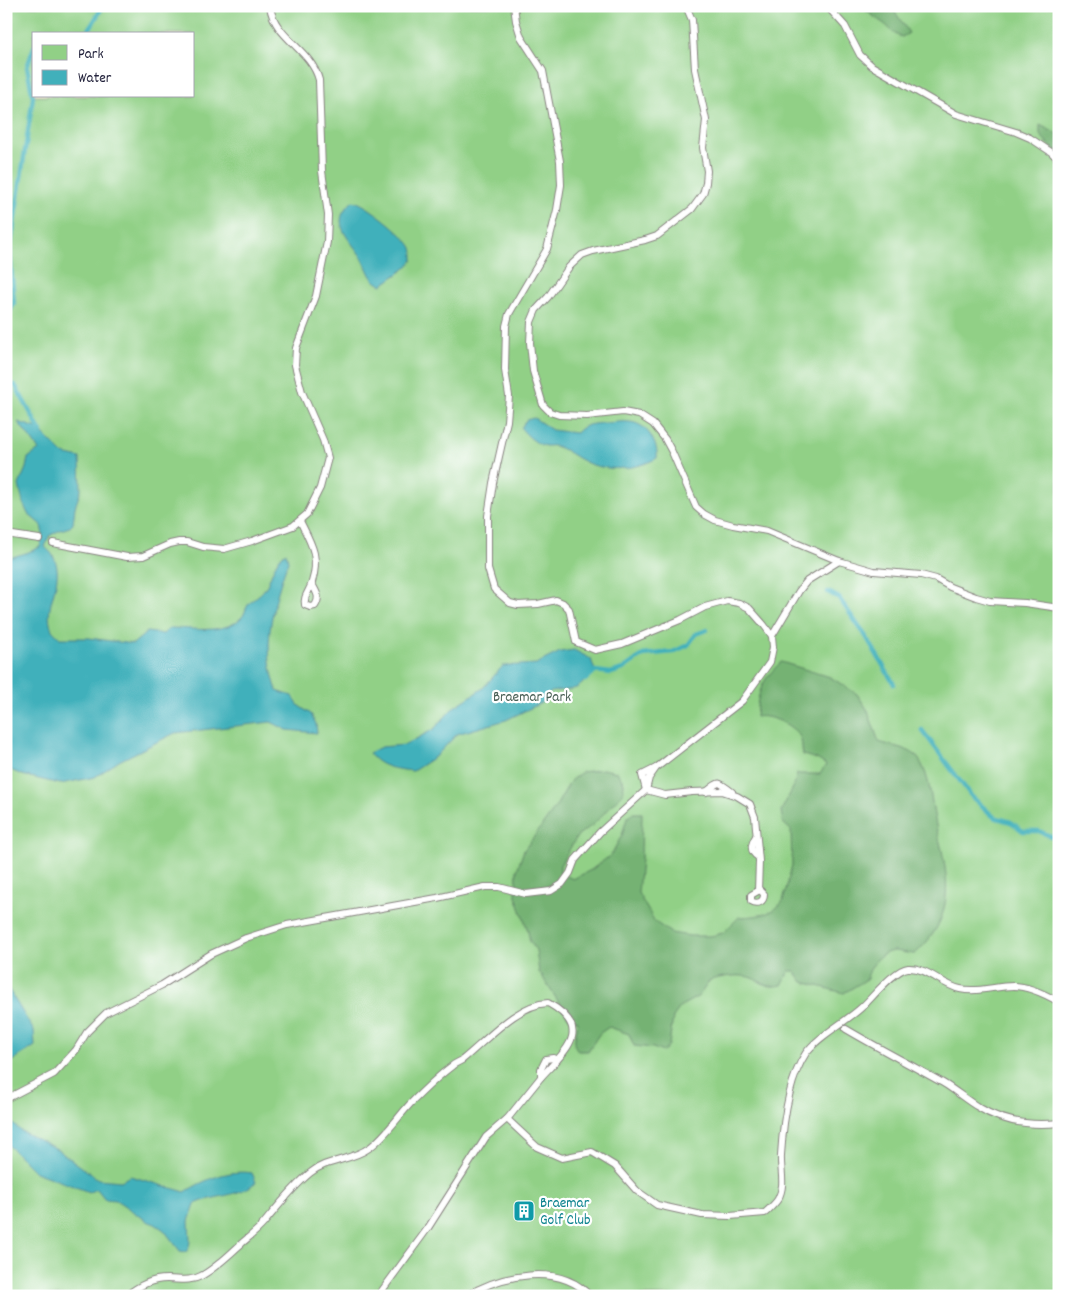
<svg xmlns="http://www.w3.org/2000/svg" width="1065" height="1302" viewBox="0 0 1065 1302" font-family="Dekko,sans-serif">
  <rect width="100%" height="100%" fill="#fff"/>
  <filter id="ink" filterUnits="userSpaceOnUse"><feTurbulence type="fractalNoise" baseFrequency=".02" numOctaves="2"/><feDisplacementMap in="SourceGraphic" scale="10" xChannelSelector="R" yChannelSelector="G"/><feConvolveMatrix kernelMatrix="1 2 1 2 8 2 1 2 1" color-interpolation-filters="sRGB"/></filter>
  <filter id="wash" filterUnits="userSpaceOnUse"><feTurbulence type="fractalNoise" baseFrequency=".0096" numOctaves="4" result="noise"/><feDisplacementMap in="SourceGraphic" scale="20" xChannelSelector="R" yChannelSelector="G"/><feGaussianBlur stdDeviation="1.12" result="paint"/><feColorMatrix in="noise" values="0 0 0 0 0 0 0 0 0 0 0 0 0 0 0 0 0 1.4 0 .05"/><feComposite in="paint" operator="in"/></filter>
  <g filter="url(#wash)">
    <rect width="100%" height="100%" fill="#ede4c5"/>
    <path fill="#91d086" stroke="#5a7960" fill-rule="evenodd" d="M6 6H1059V1296H6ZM34 34H194V96H34Z"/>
    <g fill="#74b273" stroke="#4b6a57">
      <path d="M860 6H891L909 33 902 37C891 34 891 28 883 23 875 18 868 12 860 6Z"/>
      <polygon points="1040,125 1059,135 1059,155 1040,135"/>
      <path d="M781 662 830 677 857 694 867 709 879 742C890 746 911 748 918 758 930 775 931 800 935 820 937 834 942 847 944 861 951 900 944 928 915 954 908 954 900 951 894 951 880 952 869 967 867 979L844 993 803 982 795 971H789L782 985C764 989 765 982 749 977 738 974 722 977 710 980L699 996 681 1006 673 1017 669 1045 663 1052 653 1048 634 1046 629 1034 609 1027 600 1033 588 1051H578L574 1044 578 1021 569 1018 539 972 536 950 530 942 528 931 516 896 517 870 524 850 555 808 571 780 582 772 603 769 617 772 624 783 623 794 615 801 594 824 578 835 560 865V873L573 879 591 870 611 855 622 835 627 818 633 813H642L641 859 638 893 655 922 671 933 690 936H711L723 933 739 917C756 916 772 916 783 901L792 865 791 830 783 823 781 811 793 788 797 774H820L826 765 817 759 803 755C802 750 802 743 801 739 795 725 769 714 756 717 758 689 762 681 781 662Z"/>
    </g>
    <g fill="#41b0bb" stroke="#32697b">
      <path d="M353 201C365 202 407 236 412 248 413 251 413 256 413 260L406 268 382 285C369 281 368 267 362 258 350 238 327 223 353 201Z"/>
      <path d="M534 418 552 430 576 433C583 424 593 424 604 423 623 422 639 417 651 436 655 444 658 449 657 458 636 470 607 472 585 462 575 457 568 451 558 447 553 445 550 446 546 446 537 445 526 435 521 428L526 420Z"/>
      <path d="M18 422 37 428 63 454 80 458 81 490 75 507 73 524 70 527 60 530 49 536 45 547C48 550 52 553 53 556 67 580 41 606 52 630 54 633 58 636 60 638H89L133 644 147 632 163 634 170 628C191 628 224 635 241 618 245 615 245 609 248 605 254 597 262 595 267 585 272 574 275 560 286 552L288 561C277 592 266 628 270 661 271 671 274 681 277 691L292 696 299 706 311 714 316 724 317 733 287 730 271 722 175 733 119 761 95 777 60 784 22 775 6 768V559C18 555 29 553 40 547L43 535 41 525 28 514 23 503 19 485 26 468 28 458 39 450Z"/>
      <path d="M574 650 591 659 595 671C589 675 582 686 576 688 569 691 559 690 551 692L541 703 506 720 457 734 436 756 413 771C396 769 380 768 369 753L381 747 405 745 434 729 454 707 482 689 503 666 536 664 560 652Z"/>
      <polygon points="6,985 34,1031 35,1046 6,1065"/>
      <path d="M6 1118 21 1131 57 1149 98 1179 121 1181 130 1176 185 1192C204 1180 229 1169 252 1173L256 1182C240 1197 214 1195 195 1204L189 1221 190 1241 189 1247 186 1252 180 1251 164 1230 155 1224 147 1221 116 1200 105 1199 97 1189 89 1192 35 1172 6 1143Z"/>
    </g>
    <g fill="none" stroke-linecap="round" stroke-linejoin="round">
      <g stroke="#41b0bb" stroke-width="4.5">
        <polyline points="85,34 87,33 103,6"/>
        <polyline points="6,318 14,304 10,251 33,97 27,67 34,47"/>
        <polyline points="6,384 15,385 41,432"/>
        <polyline points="828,592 839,598 867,638 894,684"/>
        <polyline points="580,678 585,680 595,671 611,673 623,669 643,655 673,652 688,645 696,634 707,630"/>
        <polyline points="922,730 972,797 994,817 1011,822 1023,831 1039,831 1059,840"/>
      </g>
    </g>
  </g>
  <g filter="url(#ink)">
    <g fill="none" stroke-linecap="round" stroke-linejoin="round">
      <g stroke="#888380" stroke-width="8">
        <g id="service">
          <polyline points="514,6 516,21 521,37 543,71 560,161 561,185 557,210 547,249 509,314 506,326 505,370 509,396 507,421 493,483 488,516 488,569 494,589 510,603 518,605 538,604 556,600 563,603 569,609 576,642 595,650 622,644 680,620 705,607 727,601 739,603 749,608 764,625 772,636 773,647 770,662 742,701 656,768 642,775 646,790 649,778 656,768"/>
          <polyline points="686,6 692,20 695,69 706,120 703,148 707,171 706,183 703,194 692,209 657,236 645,240 593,251 582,255 569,267 548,297 536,310 531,322 530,343 533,371 543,405 550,412 559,415 587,416 623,412 639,415 653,424 665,439 672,452 696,507 704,514 715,520 733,525 767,531 839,561 874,571 921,575 936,579 950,587 976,597 990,601 1025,603 1059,608"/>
          <polyline points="827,6 845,26 860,55 872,66 956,114 1016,132 1030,138 1051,152 1059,160"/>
          <path d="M300 521C311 543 320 556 312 582 310 591 303 596 305 605L310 607 315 606C321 597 316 592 312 584"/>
          <polyline points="6,534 39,539"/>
          <path d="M53 543 127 557 143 556 170 544 179 542H187L203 547 224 549 252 541 293 526 307 514 320 488 328 458 323 440 302 392 295 365 296 348 316 296 327 242 328 215 322 171 319 80C311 49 274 38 270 6"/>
          <polyline points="772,636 799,591 807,581 839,561"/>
          <path d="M706 792C721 781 716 780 732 792"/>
          <path d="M756 836C751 844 749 851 758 857"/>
          <path d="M846 1029C878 1048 911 1065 943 1083 955 1090 966 1100 978 1107 1002 1122 1031 1126 1059 1123"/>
          <path d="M6 1099 54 1074 76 1050 87 1032 106 1013 162 985 211 954 246 938 287 925 437 898 485 887H499L526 894 551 891 562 884 570 873 575 860 600 832 646 790 665 795 692 792 722 791 737 796 750 804 755 817 759 861 758 891 751 895V901C758 905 764 902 764 894L760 890 758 891"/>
          <path d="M507 1119 537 1147 562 1158 592 1152 615 1166 637 1191 657 1205 702 1215 730 1216 765 1213C769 1209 775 1204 778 1199 786 1185 780 1170 781 1155 783 1122 788 1080 806 1053 818 1036 846 1022 862 1007 872 998 895 969 908 968 927 967 942 985 960 989 978 993 995 986 1013 986 1029 986 1045 994 1059 1002"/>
          <path d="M126 1296C138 1286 151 1279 167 1279 179 1279 190 1282 201 1276 216 1268 229 1255 242 1243 249 1237 258 1230 264 1223 279 1205 292 1188 310 1173 327 1159 351 1161 369 1148 385 1137 397 1118 410 1104 423 1091 437 1077 452 1066 455 1063 459 1062 462 1060 486 1041 517 1004 548 1003 594 1029 566 1050 541 1077"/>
          <polyline points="378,1296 428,1228 486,1137 508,1118 541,1077 541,1069 546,1059 553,1058 557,1060"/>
          <path d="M466 1296C501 1275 559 1262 590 1296"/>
        </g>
      </g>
      <use href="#service" stroke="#fff" stroke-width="6"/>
    </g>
  </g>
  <defs>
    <g id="building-square" transform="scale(1.125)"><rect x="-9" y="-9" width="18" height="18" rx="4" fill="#0f9aa8" stroke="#fff"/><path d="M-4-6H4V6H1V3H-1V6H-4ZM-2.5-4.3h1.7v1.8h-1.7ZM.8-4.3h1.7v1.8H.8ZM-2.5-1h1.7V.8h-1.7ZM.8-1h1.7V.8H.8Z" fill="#fff"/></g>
  </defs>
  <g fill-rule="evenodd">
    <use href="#building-square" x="524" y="1211"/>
  </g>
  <g text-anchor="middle" stroke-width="4.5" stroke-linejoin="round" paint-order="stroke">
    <g font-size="15" fill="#495f55" stroke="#fff">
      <text x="532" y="701">Braemar Park</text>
    </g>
    <g font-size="15" fill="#0d838f" stroke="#fff" text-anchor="start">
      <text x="540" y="1207">Braemar<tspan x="540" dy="17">Golf Club</tspan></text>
    </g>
  </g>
  <rect width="1065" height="1302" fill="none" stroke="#fff" stroke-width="25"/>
  <rect x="32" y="32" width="162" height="65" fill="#ffffff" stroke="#a7a7b1"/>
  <rect x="42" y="45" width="25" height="15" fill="#91d086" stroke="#a7a7b1"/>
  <text x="78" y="58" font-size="15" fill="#22223b">Park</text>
  <rect x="42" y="70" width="25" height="15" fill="#41b0bb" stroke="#a7a7b1"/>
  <text x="78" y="82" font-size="15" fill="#22223b">Water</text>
</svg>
